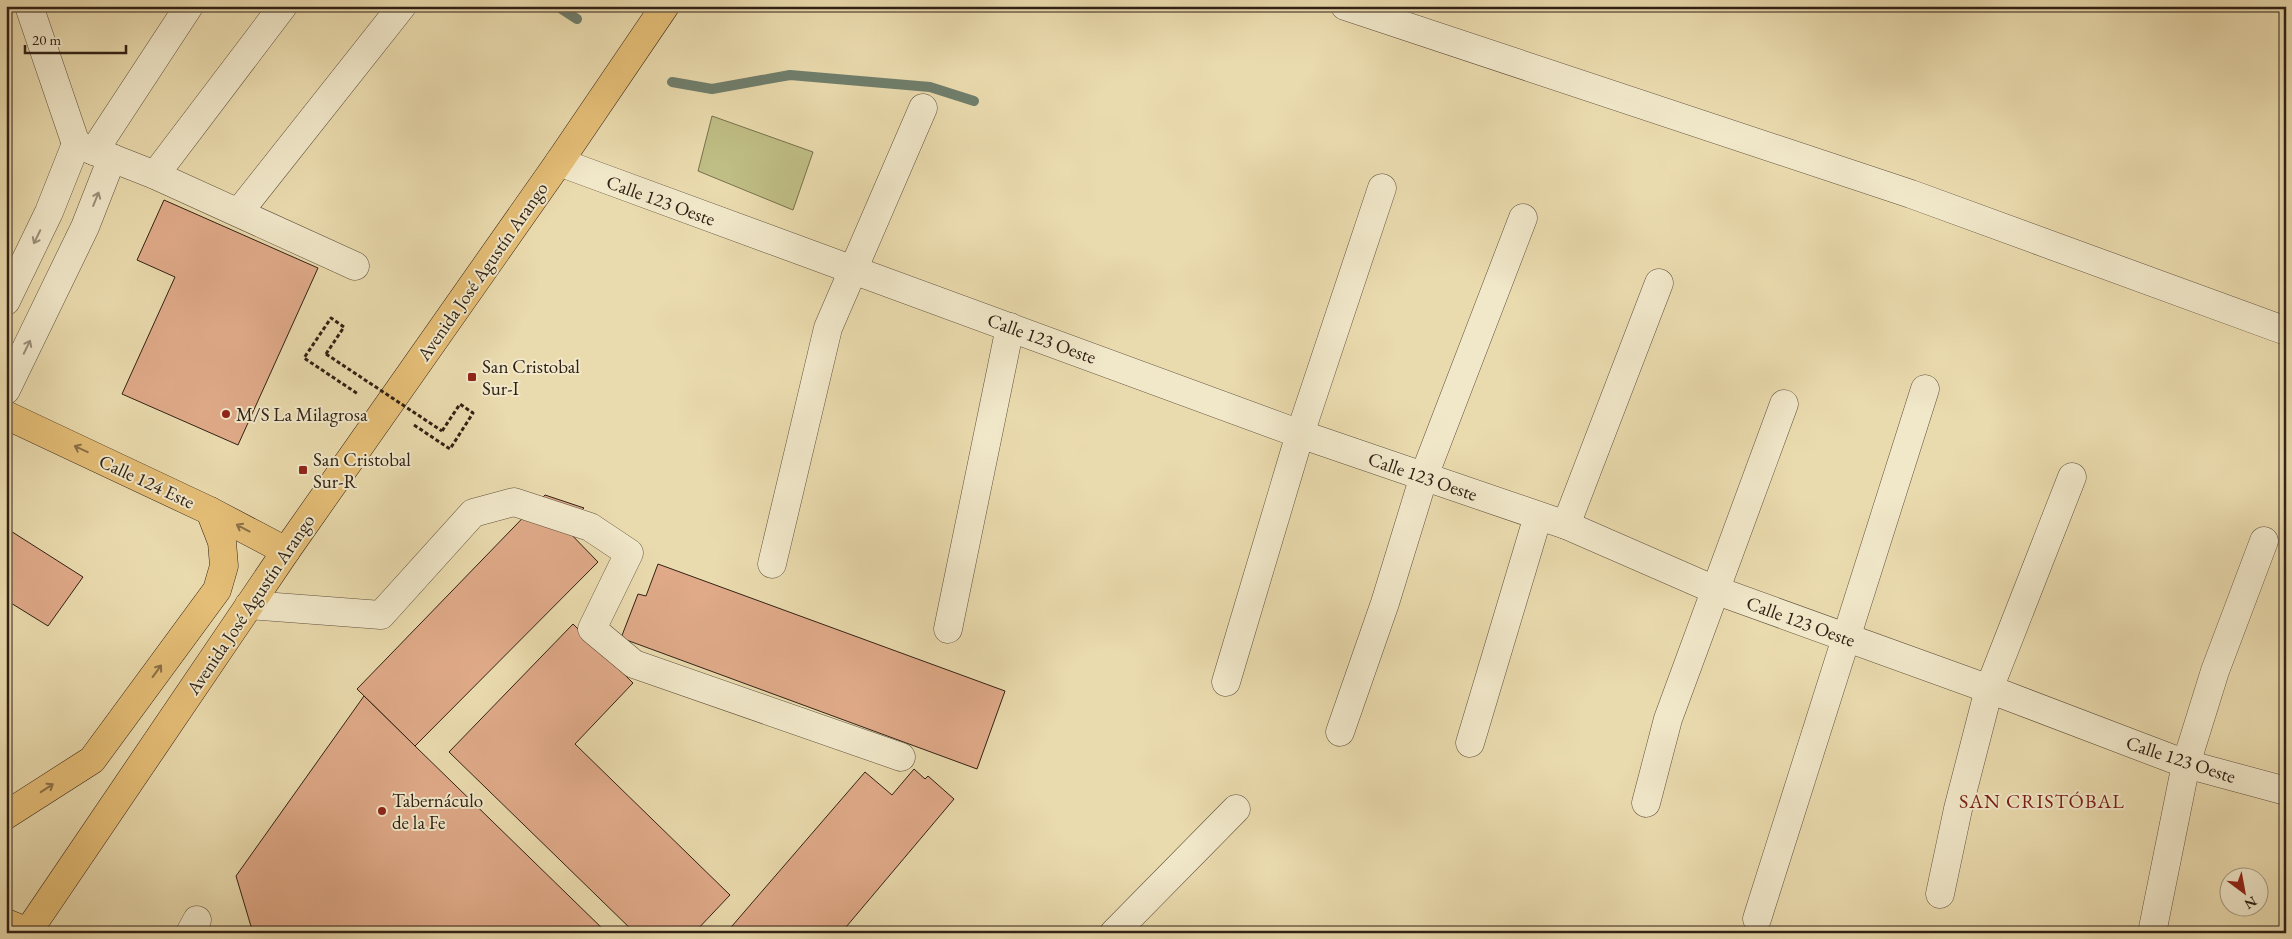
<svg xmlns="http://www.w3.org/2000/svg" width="2292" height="939" viewBox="0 0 2292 939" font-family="'EB Garamond',serif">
  <rect width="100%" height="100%" fill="#eadbae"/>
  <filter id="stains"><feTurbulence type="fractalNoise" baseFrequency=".004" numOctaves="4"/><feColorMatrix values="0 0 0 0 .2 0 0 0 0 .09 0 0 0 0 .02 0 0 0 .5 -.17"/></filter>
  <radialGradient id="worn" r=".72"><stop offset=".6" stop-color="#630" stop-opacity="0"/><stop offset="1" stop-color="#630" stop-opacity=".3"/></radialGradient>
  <polygon fill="#bfbe85" stroke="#78704d" points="712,116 813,152 793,210 698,171"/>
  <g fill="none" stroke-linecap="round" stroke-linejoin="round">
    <g stroke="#6f7e6c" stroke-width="10">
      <polyline points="557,6 577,19"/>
      <polyline points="672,82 712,89 790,75 930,87 974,101"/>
    </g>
  </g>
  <g fill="#e0aa89" stroke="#312115">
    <polygon points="164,200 318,268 238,445 122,394 175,277 137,260"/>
    <polygon points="545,495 584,508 564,527 598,562 415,746 357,689"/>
    <polygon points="6,528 83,577 48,626 6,600"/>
    <polygon points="658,564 1005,691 977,769 621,638 638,594 646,596"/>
    <polygon points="573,624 633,683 575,744 730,895 694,933 635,933 449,752"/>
    <polygon points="364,696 415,746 607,933 253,933 236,876"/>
    <polygon points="914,769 925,779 928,776 954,799 841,933 726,933 865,772 892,795"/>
  </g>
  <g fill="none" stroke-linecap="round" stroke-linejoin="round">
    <g stroke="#5f503b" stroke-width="29">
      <g id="minor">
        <polyline points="29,6 76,144 155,175 355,266"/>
        <polyline points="1345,6 1911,194 2286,331"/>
        <polyline points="94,151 189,6"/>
        <polyline points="559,162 1300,434 1566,525 1715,590 1989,689 2186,764 2286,791"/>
        <polyline points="155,175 283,6"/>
        <polyline points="239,212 402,6"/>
        <polyline points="6,301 49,212 76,144"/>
        <polyline points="6,390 85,227 112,158"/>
        <polyline points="1566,525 1659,283"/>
        <polyline points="772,564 828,328 923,108"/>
        <polyline points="249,605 381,615 473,513 514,502 590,527 629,553 592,629 634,664 901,757"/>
        <polyline points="948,629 1010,327"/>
        <polyline points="1226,682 1300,434 1382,188"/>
        <polyline points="1340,732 1385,603 1424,476 1523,218"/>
        <polyline points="1470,743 1538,516"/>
        <polyline points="1646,803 1668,719 1784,404"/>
        <polyline points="1940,894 1958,809 1989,689 2072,477"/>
        <polyline points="1757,919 1925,389"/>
        <polyline points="190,933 197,920"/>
        <polyline points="1114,933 1236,809"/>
        <polyline points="2152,933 2186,764 2215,671 2264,541"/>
      </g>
    </g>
    <g stroke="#312115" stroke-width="29">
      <g id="major">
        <polyline points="6,415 210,511 286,551"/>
        <polyline points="6,815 92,760 217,590 224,566 222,542 210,511"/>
        <polyline points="6,923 28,932"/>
        <polyline points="27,933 286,551 559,162 665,6"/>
      </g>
    </g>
    <g stroke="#312115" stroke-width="3" stroke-dasharray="4 2.5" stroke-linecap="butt">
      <polyline points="326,354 344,327 331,318 304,358 358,394"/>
      <polyline points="414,425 450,449 473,413 460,404 442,431"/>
    </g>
    <use href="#minor" stroke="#f1e8ca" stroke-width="28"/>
    <use href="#major" stroke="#e5be77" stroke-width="28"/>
    <polyline stroke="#312115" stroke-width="3" stroke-dasharray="4 2.5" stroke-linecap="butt" points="326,354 442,431"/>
  </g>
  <defs><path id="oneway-shaft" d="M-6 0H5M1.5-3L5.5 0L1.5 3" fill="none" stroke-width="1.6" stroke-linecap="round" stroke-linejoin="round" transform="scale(1.25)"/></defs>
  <g stroke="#9b8e79">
    <use href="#oneway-shaft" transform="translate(96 199) rotate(-68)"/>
    <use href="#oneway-shaft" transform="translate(37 237) rotate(116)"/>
    <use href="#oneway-shaft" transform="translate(27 347) rotate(-64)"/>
  </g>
  <g stroke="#8b7046">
    <use href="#oneway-shaft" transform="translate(81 449) rotate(-155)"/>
    <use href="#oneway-shaft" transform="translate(243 528) rotate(-152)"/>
    <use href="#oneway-shaft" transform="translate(157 671) rotate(-54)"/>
    <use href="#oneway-shaft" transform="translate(47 788) rotate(-33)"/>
  </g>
  <g fill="#8f2418" stroke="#f1e8ca" stroke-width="2">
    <rect x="467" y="372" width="10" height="10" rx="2.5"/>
    <circle cx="226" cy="414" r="5"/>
    <rect x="298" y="465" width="10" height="10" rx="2.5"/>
    <circle cx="382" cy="811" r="5"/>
  </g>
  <g text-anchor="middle" stroke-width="4" stroke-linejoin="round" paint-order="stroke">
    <g font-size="19" fill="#312115" stroke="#f1e8ca">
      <text transform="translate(661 200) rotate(20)" y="7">Calle 123 Oeste</text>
      <text transform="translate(482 271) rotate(-55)" y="7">Avenida José Agustín Arango</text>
      <text transform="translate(1042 338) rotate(20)" y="7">Calle 123 Oeste</text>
      <text transform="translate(1423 476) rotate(19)" y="7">Calle 123 Oeste</text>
      <text transform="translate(147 481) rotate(25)" y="7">Calle 124 Este</text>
      <text transform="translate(250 604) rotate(-56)" y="7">Avenida José Agustín Arango</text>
      <text transform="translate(1801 621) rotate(20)" y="7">Calle 123 Oeste</text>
      <text transform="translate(2181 759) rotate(18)" y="7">Calle 123 Oeste</text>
    </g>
    <g font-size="19" fill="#312115" stroke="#f1e8ca" text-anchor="start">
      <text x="482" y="373">San Cristobal<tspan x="482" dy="22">Sur-I</tspan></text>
      <text x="236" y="421">M/S La Milagrosa</text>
      <text x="313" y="466">San Cristobal<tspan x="313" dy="22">Sur-R</tspan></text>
      <text x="392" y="807">Tabernáculo<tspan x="392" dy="22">de la Fe</tspan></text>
    </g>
    <g font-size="20" letter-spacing="1" fill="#7a1f14" stroke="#f1e8ca">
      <text x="2042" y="808">SAN CRISTÓBAL</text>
    </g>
  </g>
  <rect width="2292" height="939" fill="none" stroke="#eadbae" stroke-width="25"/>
  <rect x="8" y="8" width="2277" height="924" fill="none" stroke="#312115" stroke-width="2.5"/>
  <rect x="12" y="12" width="2267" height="914" fill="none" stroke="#312115"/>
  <g transform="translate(2244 892) rotate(148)"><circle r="24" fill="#f1e8ca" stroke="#a49882"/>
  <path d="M0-4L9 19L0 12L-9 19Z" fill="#8f2418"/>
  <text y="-8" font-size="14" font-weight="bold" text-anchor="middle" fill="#312115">N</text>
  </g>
  <path d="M25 45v8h101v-8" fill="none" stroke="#312115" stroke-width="2.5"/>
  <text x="32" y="45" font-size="15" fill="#312115" stroke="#f1e8ca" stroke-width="4" paint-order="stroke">20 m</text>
  <rect width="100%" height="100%" filter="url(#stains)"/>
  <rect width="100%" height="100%" fill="url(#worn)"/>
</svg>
